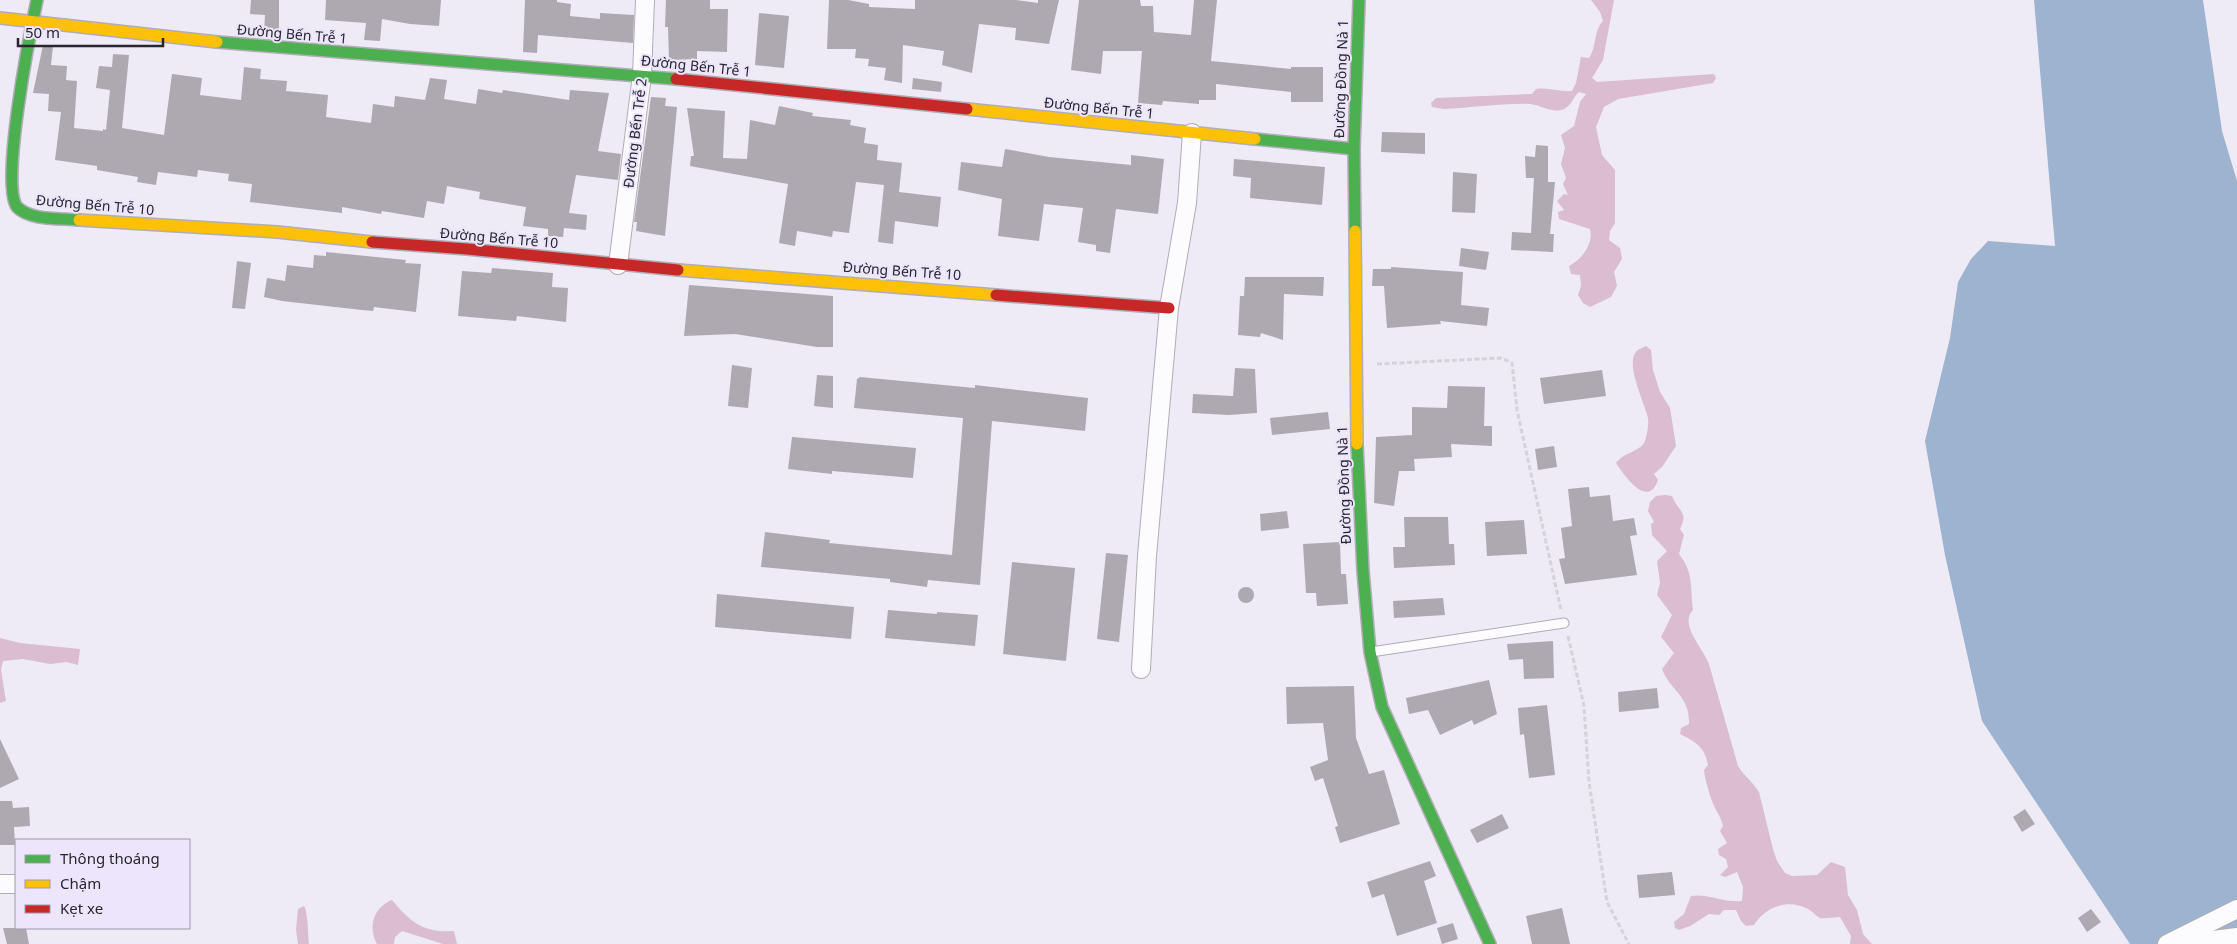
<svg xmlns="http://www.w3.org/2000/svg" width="2237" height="944" viewBox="0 0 2237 944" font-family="'Noto Sans',sans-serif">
  <rect width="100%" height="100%" fill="#eeeaf6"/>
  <g fill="#dabdd1">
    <path d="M1591 0H1614L1603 60 1592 78 1597 82 1714 74 1716 78 1713 83 1618 99 1604 107 1596 127 1602 155 1615 170V223L1610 231 1609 240 1620 248 1622 259 1614 272 1617 286 1611 297 1590 307 1583 303 1578 295 1581 286 1580 275 1571 274 1569 266C1581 260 1594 244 1590 229L1559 219 1558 212 1564 210 1557 201 1564 194 1568 195 1563 184 1566 178 1561 164 1565 148 1561 135 1574 126 1580 102 1586 94 1579 92C1573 97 1572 105 1564 109 1553 114 1541 105 1530 104 1502 103 1472 108 1444 109L1432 107 1431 103 1436 98 1532 94 1536 89C1548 87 1559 92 1572 91L1576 83 1581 57 1589 58C1597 47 1593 31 1603 21L1600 12Z"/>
    <path d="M1646 346 1651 350 1653 370 1660 392 1670 408 1676 446 1662 467 1654 474 1658 480C1648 510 1624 475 1616 463 1624 452 1642 451 1645 441 1647 434 1649 425 1648 418 1645 404 1625 364 1636 352 1638 349 1643 348 1646 346Z"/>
    <path d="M1665 495 1672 496C1678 512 1689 511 1680 529L1684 535 1679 554C1694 573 1690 587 1693 610 1679 625 1702 646 1709 664L1738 766C1744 776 1753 782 1759 792L1773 849 1777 861 1785 873 1792 876 1817 875 1831 862 1845 867 1848 895 1857 910 1863 934 1872 944H1850L1851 936 1840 917C1834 917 1826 919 1820 918 1816 916 1812 911 1808 909 1788 898 1765 907 1754 925L1746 926 1741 921 1736 910H1724L1719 915 1709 914 1690 926 1679 930 1675 928 1674 922 1684 914 1691 896C1708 893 1724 903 1742 901L1743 887 1737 872 1725 877 1720 875 1728 867 1726 859 1719 855 1718 849 1727 843 1720 831 1723 826C1721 816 1715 810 1712 801 1709 793 1705 779 1704 770L1708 765C1705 747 1696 742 1680 734L1681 728 1689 724C1690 695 1670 691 1662 669L1674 653 1661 637 1672 615 1657 595 1660 583 1657 561 1667 551 1652 535 1651 524 1654 522 1648 511 1650 502 1656 496Z"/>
    <polygon points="0,638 20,643 80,649 78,665 67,662 50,664 23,659 3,661 1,670 6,701 0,703"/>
    <path d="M392 900C411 923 424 933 454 931L457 944H443L402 931 395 937 394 944H377C368 926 373 908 392 900Z"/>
    <path d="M304 906C308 912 308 935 309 944H298L296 930 298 909Z"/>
  </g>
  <polygon fill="#9eb3d0" points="2034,0 2203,0 2222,131 2237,181 2237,944 2130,944 1982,721 1945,555 1925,441 1950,338 1958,282 1971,259 1988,241 2055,246"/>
  <g fill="#aea9b1">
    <polygon points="251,0 279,0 279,33 264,32 265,15 250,14"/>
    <polygon points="326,0 441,0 439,26 410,24 382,19 380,41 364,40 366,23 325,20"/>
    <polygon points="525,0 557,0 557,2 571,4 570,16 600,19 600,13 634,15 633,43 538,35 537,53 523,52"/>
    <polygon points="666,0 710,0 710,9 728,9 727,52 697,51 697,59 669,60 668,27 665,27"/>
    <polygon points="829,0 848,0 869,4 869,7 915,9 915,0 1016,0 1038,3 1038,0 1059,0 1049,44 1015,40 1016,28 979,24 972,73 942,65 944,51 903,45 902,83 884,80 886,68 868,66 869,59 855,58 856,49 827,49"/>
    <polygon points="1079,0 1140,0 1141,6 1153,6 1154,32 1191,35 1194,0 1217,0 1211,61 1291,69 1291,67 1323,67 1323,102 1291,102 1291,92 1216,84 1216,100 1199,100 1199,104 1163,101 1162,105 1138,103 1142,51 1103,51 1101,74 1071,70"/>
    <polygon points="759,13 789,16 784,68 755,65"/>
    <polygon points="43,45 53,46 51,65 67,66 66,80 77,81 74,128 103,131 103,129 106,130 110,90 96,88 99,66 112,67 113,54 129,55 122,128 164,135 172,74 202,78 200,95 241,100 244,67 261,69 260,79 287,81 286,91 328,95 326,117 371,123 373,104 394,107 395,96 425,100 430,78 447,80 444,99 476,104 478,89 502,93 503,90 569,100 570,90 609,93 598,151 621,154 618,180 576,175 569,213 587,215 586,230 564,228 563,237 548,236 548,229 523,226 526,207 479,199 480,192 447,186 444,204 427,201 424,218 382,211 381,214 342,207 342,213 250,202 252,184 228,181 229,174 198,170 197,177 158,172 156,185 137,182 138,177 97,170 97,166 55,160 61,112 48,111 49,94 33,93"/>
    <polygon points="913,78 942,82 941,92 912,89"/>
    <polygon points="651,97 666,98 665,106 677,107 665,236 636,231 637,222 634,222"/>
    <polygon points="779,106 813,113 812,116 851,120 850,125 866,128 864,143 878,145 877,160 902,163 899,192 941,197 938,227 895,221 893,244 878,242 884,185 856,182 849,233 833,231 832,237 797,231 795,246 779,243 788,184 690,166 691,156 694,156 687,108 725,111 723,158 747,159 750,120 775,125"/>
    <polygon points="1382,132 1425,133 1425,154 1381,152"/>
    <polygon points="1536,145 1548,146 1548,182 1555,182 1550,234 1554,234 1553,252 1511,250 1512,232 1531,233 1534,178 1526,178 1525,156 1535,157"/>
    <polygon points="1005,149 1049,157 1131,165 1131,155 1164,159 1158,214 1116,209 1110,253 1096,251 1096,245 1078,242 1083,208 1044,204 1039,241 998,236 1002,199 958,190 961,162 1002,167"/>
    <polygon points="1234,159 1325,167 1322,205 1250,198 1251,178 1233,176"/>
    <polygon points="1453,172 1477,174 1475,213 1452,212"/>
    <polygon points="1461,248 1489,252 1486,270 1459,266"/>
    <polygon points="326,252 406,260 405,263 421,264 416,312 374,307 373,311 362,310 282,301 264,297 267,278 285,281 287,265 313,268 314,255 326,256"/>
    <polygon points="237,261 251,263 245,309 232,308"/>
    <polygon points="1391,267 1463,272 1461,305 1489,308 1487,326 1440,321 1441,324 1387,328 1384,286 1372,286 1373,269 1391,269"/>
    <polygon points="492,268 553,273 552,287 568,288 566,322 517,316 516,321 458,316 462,271 491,273"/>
    <polygon points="1245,277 1324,277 1323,296 1284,294 1283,340 1261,333 1260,337 1238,335 1240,296 1244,296"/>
    <polygon points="689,285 833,296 833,347 817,347 735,334 684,336"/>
    <polygon points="732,365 752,368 748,408 728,406"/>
    <polygon points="1235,368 1255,369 1257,413 1229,415 1192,413 1193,394 1233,396"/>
    <polygon points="1602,370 1606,396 1544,404 1540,378"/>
    <polygon points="817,375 833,376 833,408 814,406"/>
    <polygon points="860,377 975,388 975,385 1088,398 1085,431 992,421 980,585 928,580 927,587 890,582 890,579 761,567 765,532 830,540 829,543 952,555 963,418 854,408 857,379"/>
    <polygon points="1448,386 1485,387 1484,426 1492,426 1492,446 1451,444 1452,457 1414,459 1415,471 1399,471 1394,506 1374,503 1376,437 1412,435 1412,407 1447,408"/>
    <polygon points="1328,412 1330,429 1272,435 1270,418"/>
    <polygon points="792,437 916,448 913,478 832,471 832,474 788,469"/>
    <polygon points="1554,446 1557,467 1538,470 1535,449"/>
    <polygon points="1589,487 1590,497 1610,495 1613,521 1634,518 1637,535 1630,536 1637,575 1565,584 1559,559 1565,558 1561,528 1572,526 1568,489"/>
    <polygon points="1287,511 1289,528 1261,531 1260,514"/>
    <polygon points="1404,517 1448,517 1449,544 1454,544 1455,565 1394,568 1393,547 1405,547"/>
    <polygon points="1524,520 1527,554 1487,556 1485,522"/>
    <polygon points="1340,542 1341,574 1346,574 1348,604 1317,606 1316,593 1306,593 1303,544"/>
    <polygon points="1106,553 1128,555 1119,642 1097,639"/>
    <polygon points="1012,562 1075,568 1066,661 1003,654"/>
    <circle cx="1246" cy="595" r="8"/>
    <polygon points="717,594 854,607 851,639 715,627"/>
    <polygon points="1443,598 1445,615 1394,618 1393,601"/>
    <polygon points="888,610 937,614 937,612 978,615 975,646 885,638"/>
    <polygon points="1553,641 1554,678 1524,679 1523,659 1509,660 1507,644"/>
    <polygon points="1489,680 1497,714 1474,725 1472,720 1440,735 1428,710 1409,714 1406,698"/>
    <polygon points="1354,686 1356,738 1369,774 1384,770 1400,824 1340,843 1335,827 1338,826 1323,778 1315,781 1310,767 1328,760 1323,723 1287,724 1286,687"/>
    <polygon points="1657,688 1659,708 1619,712 1618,692"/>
    <polygon points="1547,705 1555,775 1529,778 1524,734 1520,735 1518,708"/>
    <polygon points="0,739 19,779 0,788"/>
    <polygon points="0,801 12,801 13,808 29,807 30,826 14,827 15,845 0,845"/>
    <polygon points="2025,809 2035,824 2022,832 2013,817"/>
    <polygon points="1502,814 1509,828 1477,843 1470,830"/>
    <polygon points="1430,861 1436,876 1424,881 1437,923 1397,936 1384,894 1372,898 1367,882"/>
    <polygon points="1672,872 1675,895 1639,898 1637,875"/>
    <polygon points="1562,908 1570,944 1532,944 1526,916"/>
    <polygon points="2091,909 2101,922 2087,932 2078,918"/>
    <polygon points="1453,923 1458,939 1442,944 1437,928"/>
    <polygon points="3,928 26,928 29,944 7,944"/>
  </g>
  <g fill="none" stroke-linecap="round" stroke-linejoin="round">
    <g stroke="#b0adb6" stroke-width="11">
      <polyline id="lane" points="1371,652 1564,623"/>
    </g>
    <g stroke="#b0adb6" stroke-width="20">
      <g id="street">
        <polyline points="618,265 642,75 645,0"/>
        <polyline points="1141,669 1147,556 1169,308 1187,203 1192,133"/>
        <polyline points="0,884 16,884"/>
        <polyline points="2167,944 2237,909"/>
        <polyline points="2183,944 2237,937"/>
      </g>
    </g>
    <g stroke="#b0adb6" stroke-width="14">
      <g id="fast">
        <path d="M37 0C30 33 0 185 17 207 31 221 61 218 79 220"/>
        <polyline points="217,42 676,79"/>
        <polyline points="1255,139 1354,149"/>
        <polyline points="1355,231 1354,149 1359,0"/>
        <polyline points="1357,444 1363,571 1370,652 1382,707 1490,944"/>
      </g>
    </g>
    <g stroke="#b0adb6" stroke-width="14">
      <g id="slow">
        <polyline points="0,18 217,42"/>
        <polyline points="967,109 1255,139"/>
        <polyline points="79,220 277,232 372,242"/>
        <polyline points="1355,231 1357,444"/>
        <polyline points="678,270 996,295"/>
      </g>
    </g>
    <g stroke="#b0adb6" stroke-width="14">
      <g id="jam">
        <polyline points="676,79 967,109"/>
        <polyline points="372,242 467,249 678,270"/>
        <polyline points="996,295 1169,308"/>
      </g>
    </g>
    <g stroke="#d4d3d7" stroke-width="3" stroke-dasharray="5 2.5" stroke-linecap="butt">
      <polyline points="1377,364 1501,358 1512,363 1517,410 1561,610"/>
      <polyline points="1568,636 1584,706 1589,782 1607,902 1629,944"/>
    </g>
    <use href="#lane" stroke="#fcfcfe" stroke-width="9"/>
    <use href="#street" stroke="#fcfcfe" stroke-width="18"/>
    <use href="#fast" stroke="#4caf50" stroke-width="11"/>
    <use href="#slow" stroke="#ffc107" stroke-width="11"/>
    <use href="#jam" stroke="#c62828" stroke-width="11"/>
  </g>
  <g text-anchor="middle" stroke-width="4" stroke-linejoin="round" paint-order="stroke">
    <g font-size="14" fill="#28262e" stroke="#ece5fb">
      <text transform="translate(292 34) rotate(5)" y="5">Đường Bến Trễ 1</text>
      <text transform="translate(696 66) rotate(6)" y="5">Đường Bến Trễ 1</text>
      <text transform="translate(1341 79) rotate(-88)" y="5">Đường Đồng Nà 1</text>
      <text transform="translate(1099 108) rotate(6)" y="5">Đường Bến Trễ 1</text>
      <text transform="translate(635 133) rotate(-83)" y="5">Đường Bến Trễ 2</text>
      <text transform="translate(95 205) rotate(5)" y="5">Đường Bến Trễ 10</text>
      <text transform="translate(499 238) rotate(5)" y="5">Đường Bến Trễ 10</text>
      <text transform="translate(902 271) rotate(4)" y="5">Đường Bến Trễ 10</text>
      <text transform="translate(1344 485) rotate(-92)" y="5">Đường Đồng Nà 1</text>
    </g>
  </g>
  <rect x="15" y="839" width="175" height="90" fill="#ece5fb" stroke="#9e99a9"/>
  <rect x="25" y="855" width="25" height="8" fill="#4caf50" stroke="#9e99a9"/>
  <text x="60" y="864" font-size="15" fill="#28262e">Thông thoáng</text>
  <rect x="25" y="880" width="25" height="8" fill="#ffc107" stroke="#9e99a9"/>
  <text x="60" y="889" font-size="15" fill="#28262e">Chậm</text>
  <rect x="25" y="905" width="25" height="8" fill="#c62828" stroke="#9e99a9"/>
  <text x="60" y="914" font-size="15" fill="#28262e">Kẹt xe</text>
  <path d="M18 38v8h145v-8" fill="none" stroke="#28262e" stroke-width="2.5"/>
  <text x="25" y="38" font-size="15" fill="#28262e" stroke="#ece5fb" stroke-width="4" paint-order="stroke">50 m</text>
</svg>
